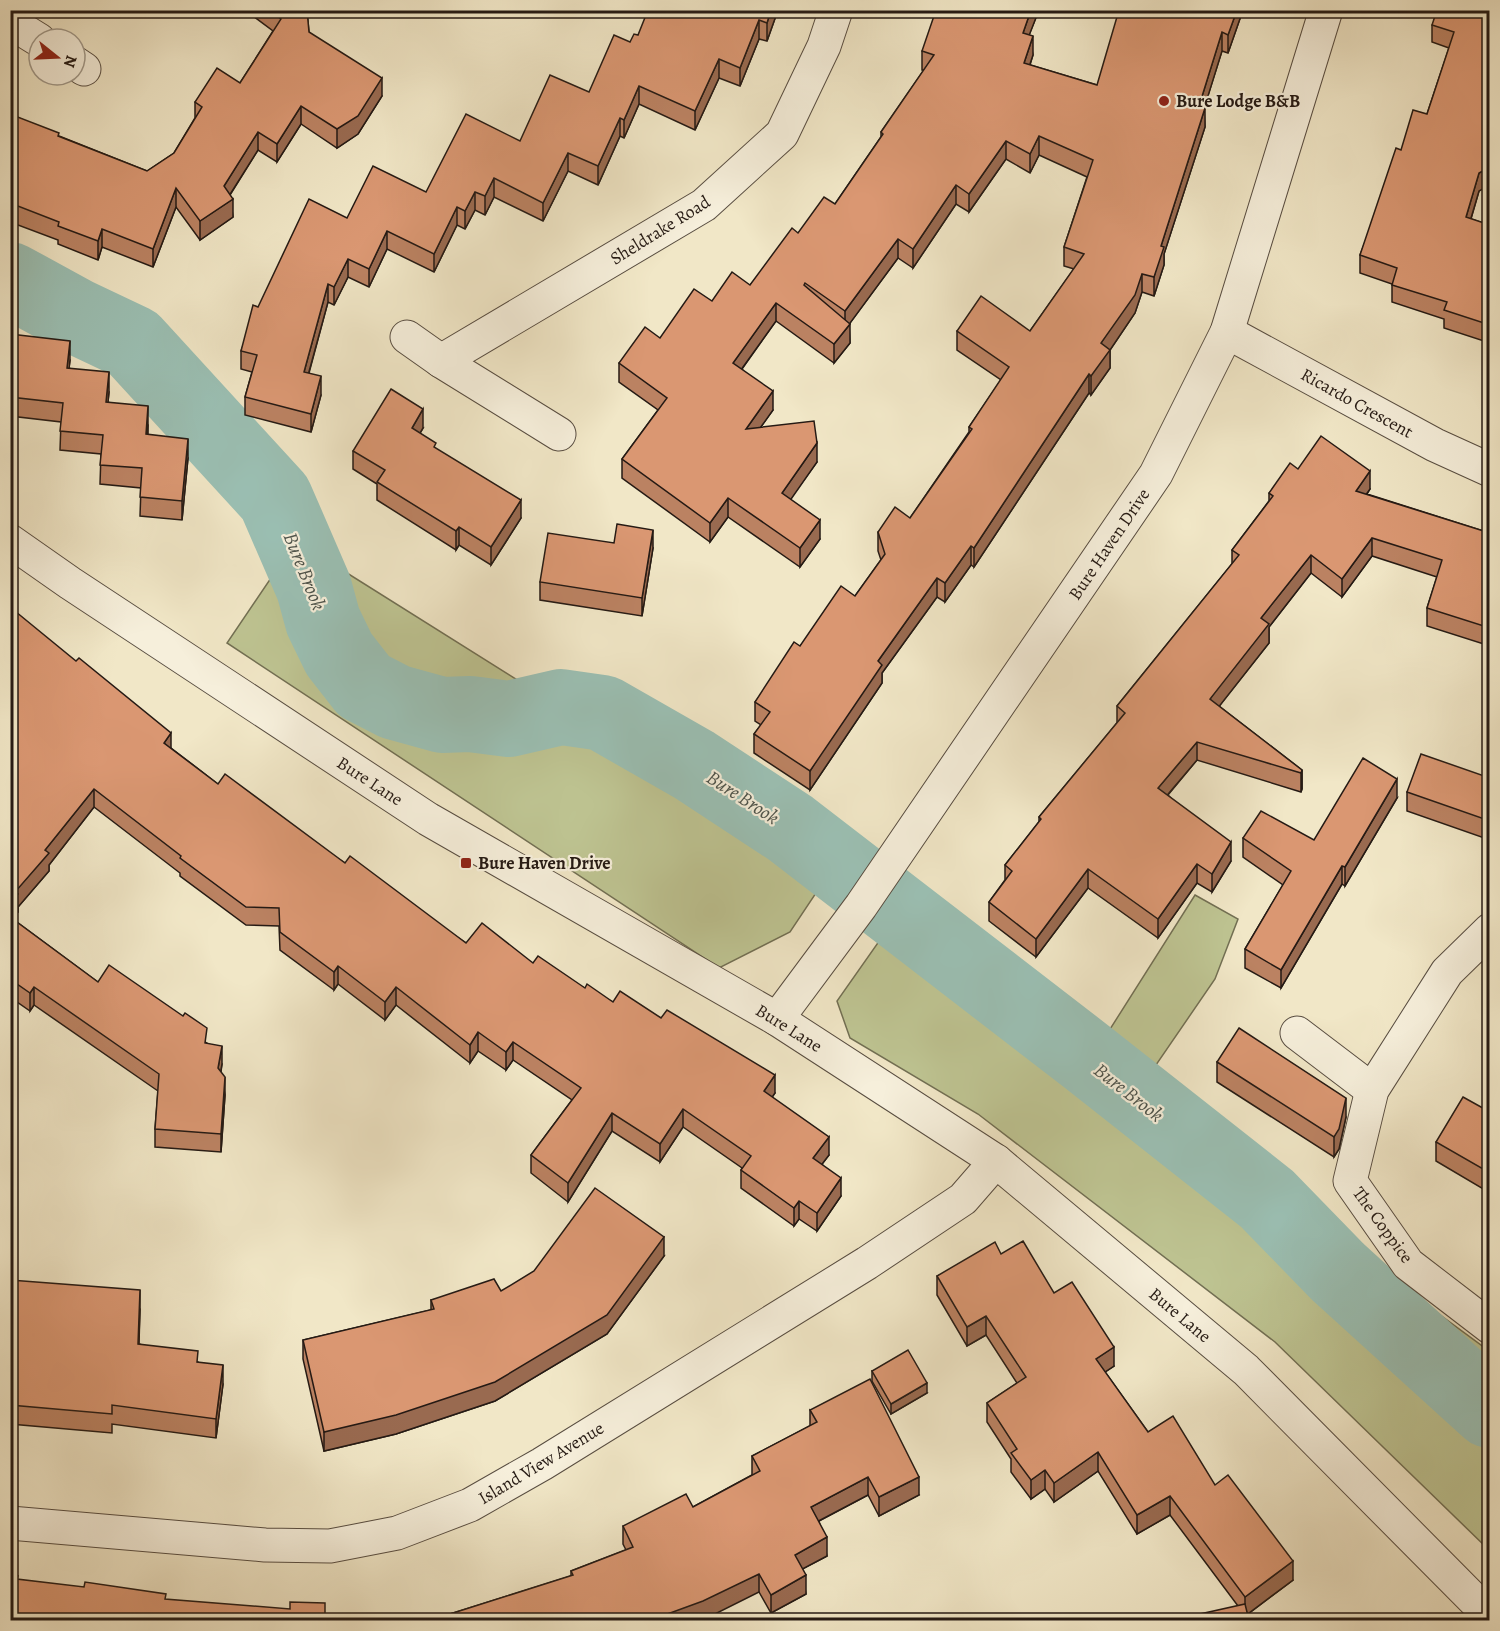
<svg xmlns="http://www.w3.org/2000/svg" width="1500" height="1631" viewBox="0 0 1500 1631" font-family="Alegreya,serif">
  <rect width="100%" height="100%" fill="#f1e7c7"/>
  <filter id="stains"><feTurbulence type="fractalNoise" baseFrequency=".00333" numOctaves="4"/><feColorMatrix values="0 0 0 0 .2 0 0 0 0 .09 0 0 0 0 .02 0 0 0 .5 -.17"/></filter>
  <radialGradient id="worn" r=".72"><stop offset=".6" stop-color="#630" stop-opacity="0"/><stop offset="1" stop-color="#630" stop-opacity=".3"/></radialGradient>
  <g fill="#bec492" stroke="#726f53" stroke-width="1.5">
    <polygon points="296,541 828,875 790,932 719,968 227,643"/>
    <polygon points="1195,895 1238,919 1215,979 1149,1075 1342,1243 1489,1351 1489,1550 1275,1342 978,1114 850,1038 837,1001 908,900 1100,1045"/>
  </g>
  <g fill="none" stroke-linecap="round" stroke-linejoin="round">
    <polyline stroke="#9bc0b4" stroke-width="76" points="10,280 76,316 133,343 275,498 314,588 323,621 339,654 364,686 395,702 442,715 470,714 509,719 561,707 603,713 694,765 790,828 1087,1057 1267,1199 1338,1272 1490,1410"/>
    <g stroke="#584d41" stroke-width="35">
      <g id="minor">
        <polyline points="10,22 39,40"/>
        <polyline points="75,63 84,69"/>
        <polyline points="1227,332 1435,445 1490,470"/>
        <polyline points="407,337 441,361 559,434"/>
        <polyline points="441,361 704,205 782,134 824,46 836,10"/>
        <polyline points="1490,930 1447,972 1372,1090 1350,1181 1408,1264 1490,1327"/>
        <polyline points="777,1019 861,906 1156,474 1227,332 1326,10"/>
        <polyline points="1297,1033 1372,1090"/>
        <polyline points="10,1523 265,1545 330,1546 397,1533 470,1505 542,1464 867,1263 963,1199 996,1161"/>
      </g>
    </g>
    <g stroke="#584d41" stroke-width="35">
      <polyline id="tertiary" points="10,541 70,583 428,819 777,1019 996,1161 1246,1370 1490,1616"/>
    </g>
    <use href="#minor" stroke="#f6efdb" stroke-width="33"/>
    <use href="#tertiary" stroke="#f6efdb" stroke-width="33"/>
  </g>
  <g fill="#bb8262" stroke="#251a14" stroke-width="1.5">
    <polygon points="245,10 307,10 309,32 382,96 358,134 337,148 301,124 277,162 258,150 230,195 233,217 200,240 176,207 153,267 102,247 98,260 58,244 58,240 10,222 10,114 59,136 147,171 174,153 195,118 195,102 240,83 273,31"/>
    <polygon points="778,10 767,41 759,39 740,86 719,78 695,130 639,104 624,138 620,136 598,185 568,171 543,221 494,197 485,215 475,210 465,229 457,225 434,272 387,249 369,287 348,277 334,305 328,302 309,373 321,395 311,432 245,415 245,397 252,372 241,369 241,351 258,307 347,218 426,192 520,141 589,92 630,42 638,35"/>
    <polygon points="1039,10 1029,35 1033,55 1030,65 1097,85 1243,10 1228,53 1222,51 1204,108 1205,127 1164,254 1164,265 1154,296 1142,292 1135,313 1110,350 1110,368 1091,395 1089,393 974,567 971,565 945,602 937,597 882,673 882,683 810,790 754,753 754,734 761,725 755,721 755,702 800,646 855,596 881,560 878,551 878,532 910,518 969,432 969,427 1001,380 957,350 957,331 1030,331 1074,269 1064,266 1064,247 1087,177 1039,155 1030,173 1006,159 969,212 956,204 913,268 898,258 849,324 850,343 834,363 776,321 742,369 773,410 760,428 817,462 790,499 820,539 800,567 728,517 710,542 622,478 622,459 658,410 619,382 619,363 660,338 712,301 750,285 798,233 835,204 881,137 881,132 924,70 922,70 922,51"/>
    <polygon points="1490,10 1479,191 1471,219 1490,225 1490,343 1444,328 1444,319 1392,302 1392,284 1360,273 1360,255 1401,150 1427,114 1449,48 1432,42 1432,25"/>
    <polygon points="10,334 70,360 69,368 109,392 108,402 148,425 148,435 188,458 182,520 140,516 141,488 100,484 101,454 60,450 61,422 10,416"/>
    <polygon points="423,428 420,433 436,449 521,518 491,565 459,545 456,550 377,500 377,484 353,469 353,451"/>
    <polygon points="1298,469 1370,489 1367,494 1490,533 1490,646 1427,626 1427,608 1437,577 1372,556 1342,597 1311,573 1269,627 1269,643 1219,706 1302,770 1302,789 1301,792 1197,760 1168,795 1231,861 1212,892 1197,883 1158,938 1088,888 1036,957 989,921 989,902 1005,880 1005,865 1039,822 1039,817 1117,723 1117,706 1232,564 1232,550 1269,501 1269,493"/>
    <polygon points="614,543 653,548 642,616 540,600 540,582"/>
    <polygon points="10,607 171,748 218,784 345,863 466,943 533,963 613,1002 661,1018 775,1093 772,1097 829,1155 822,1164 841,1196 817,1231 799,1219 794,1226 741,1188 741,1170 742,1168 683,1127 660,1162 612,1131 568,1202 531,1173 531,1155 572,1100 513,1060 506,1070 478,1051 470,1063 396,1005 385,1020 338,984 334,990 280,950 279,926 246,925 180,876 180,873 94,807 49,865 49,871 18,907 18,912 13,919 98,982 207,1043 222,1064 221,1072 225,1095 221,1152 155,1147 155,1129 158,1091 34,1005 30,1011 10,997"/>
    <polygon points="1490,778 1490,840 1407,811 1407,792"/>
    <polygon points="1397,798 1345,886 1342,884 1281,988 1245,968 1245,949 1283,885 1243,857 1243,838 1314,840"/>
    <polygon points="1217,1062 1346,1117 1339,1149 1334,1157 1217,1082"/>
    <polygon points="1490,1112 1490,1193 1436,1161 1436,1142"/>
    <polygon points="1001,1254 1054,1293 1114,1366 1105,1372 1148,1432 1215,1485 1293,1580 1248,1614 1238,1606 1170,1515 1137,1534 1098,1471 1054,1502 1045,1489 1031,1499 1011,1472 1011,1459 987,1422 987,1403 1017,1383 986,1335 967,1346 937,1295 937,1276"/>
    <polygon points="664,1256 607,1334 495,1401 396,1434 324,1451 303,1359 303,1340 431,1310 431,1300 501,1291"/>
    <polygon points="10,1280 140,1309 139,1344 198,1362 223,1384 216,1438 112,1424 112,1433 10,1424"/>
    <polygon points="872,1371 927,1393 891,1414 872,1381"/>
    <polygon points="810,1410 919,1495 879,1516 868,1495 819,1521 827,1556 802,1569 806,1594 771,1613 759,1592 450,1614 571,1576 571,1571 626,1550 623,1544 623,1526 693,1507 752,1475 752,1456 810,1426"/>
  </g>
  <g fill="#996a50" stroke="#251a14" stroke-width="1.5">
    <polygon points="771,10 778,10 767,41 767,23"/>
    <polygon points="1031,10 1039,10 1023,51 1023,33"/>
    <polygon points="1237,10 1243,10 1228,53 1228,35"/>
    <polygon points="759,20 759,39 740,86 740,68"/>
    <polygon points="1222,32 1222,51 1199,125 1199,106"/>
    <polygon points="1033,36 1033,55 1024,82 1024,63"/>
    <polygon points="719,59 719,78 695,130 695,111"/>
    <polygon points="382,78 382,96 358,134 337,148 337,129"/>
    <polygon points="639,86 639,104 624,138 624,120"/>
    <polygon points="301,106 301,124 277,162 277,144"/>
    <polygon points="1205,108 1205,127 1164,254 1164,265 1154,296 1154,277 1161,246"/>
    <polygon points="620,118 620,136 598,185 598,166"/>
    <polygon points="258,132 258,150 224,204 224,186"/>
    <polygon points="1039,136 1039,155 1030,173 1030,154"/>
    <polygon points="1006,141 1006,159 969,212 969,194"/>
    <polygon points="568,153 568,171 543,221 543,203"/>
    <polygon points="1490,167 1490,185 1479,191 1466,235 1466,217 1479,173"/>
    <polygon points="494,178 494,197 485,215 485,196"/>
    <polygon points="956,185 956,204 913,268 913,249"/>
    <polygon points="176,188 176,207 153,267 153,249"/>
    <polygon points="475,192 475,210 465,229 465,211"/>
    <polygon points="233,199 233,217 200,240 200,221"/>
    <polygon points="457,207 457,225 434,272 434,254"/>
    <polygon points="102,229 102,247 98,260 98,241"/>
    <polygon points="387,231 387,249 369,287 369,269"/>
    <polygon points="898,239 898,258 845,330 845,311"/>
    <polygon points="348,259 348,277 334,305 334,287"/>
    <polygon points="1142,274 1142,292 1135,313 1110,350 1110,368 1091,395 1091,376 1101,343"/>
    <polygon points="328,284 328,302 304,390 304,372"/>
    <polygon points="776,303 776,321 733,381 733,363"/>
    <polygon points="850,324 850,343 834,363 834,344"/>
    <polygon points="70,341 70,360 67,387 67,368"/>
    <polygon points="109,372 109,392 106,421 106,402"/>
    <polygon points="1089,374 1089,393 974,567 974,548"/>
    <polygon points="321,376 321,395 311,432 311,414"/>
    <polygon points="773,391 773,410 746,448 746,429"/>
    <polygon points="148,406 148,425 146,454 146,434"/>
    <polygon points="423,409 423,428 412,447 412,428"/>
    <polygon points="188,439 188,458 182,520 182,501"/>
    <polygon points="817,443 817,462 782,512 782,493"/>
    <polygon points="1370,471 1370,489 1356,509 1356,491"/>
    <polygon points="728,498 728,517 710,542 710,523"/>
    <polygon points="521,500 521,518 491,565 491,547"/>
    <polygon points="820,520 820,539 800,567 800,548"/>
    <polygon points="459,527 459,545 456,550 456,531"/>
    <polygon points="653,530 653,548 642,616 642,598"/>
    <polygon points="1372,538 1372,556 1342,597 1342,579"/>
    <polygon points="971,546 971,565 945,602 945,583"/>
    <polygon points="1311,555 1311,573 1269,627 1269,643 1210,718 1210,699 1261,618"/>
    <polygon points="937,578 937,597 882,673 882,683 810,790 810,771 878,661"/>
    <polygon points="171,733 171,751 164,743"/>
    <polygon points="1197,742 1197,760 1158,806 1158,788"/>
    <polygon points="1302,770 1302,789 1301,792 1301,773"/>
    <polygon points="1397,779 1397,798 1345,886 1345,867"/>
    <polygon points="94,789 94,807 49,865 49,871 18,907 18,912 10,922 10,904 15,892 45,850"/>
    <polygon points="1231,842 1231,861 1212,892 1212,874"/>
    <polygon points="1197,864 1197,883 1158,938 1158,919"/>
    <polygon points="1342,866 1342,884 1281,988 1281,970"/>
    <polygon points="1088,869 1088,888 1036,957 1036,939"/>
    <polygon points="338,966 338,984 334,990 334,972"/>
    <polygon points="34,987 34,1005 30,1011 30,993"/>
    <polygon points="396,987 396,1005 385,1020 385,1002"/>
    <polygon points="478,1032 478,1051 470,1063 470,1045"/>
    <polygon points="513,1042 513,1060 506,1070 506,1052"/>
    <polygon points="222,1046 222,1064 218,1087 218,1068"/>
    <polygon points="775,1075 775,1093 764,1109 764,1091"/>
    <polygon points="225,1077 225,1095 221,1152 221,1134"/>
    <polygon points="1346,1098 1346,1117 1339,1149 1334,1157 1334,1137"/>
    <polygon points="683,1109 683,1127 660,1162 660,1144"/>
    <polygon points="612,1113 612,1131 568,1202 568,1183"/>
    <polygon points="829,1137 829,1155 813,1176 813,1158"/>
    <polygon points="841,1178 841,1196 817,1231 817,1213"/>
    <polygon points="799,1201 799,1219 794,1226 794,1208"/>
    <polygon points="664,1237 664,1256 607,1334 495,1401 396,1434 324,1451 324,1432"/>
    <polygon points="140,1290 140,1309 138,1363 138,1344"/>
    <polygon points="986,1316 986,1335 967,1346 967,1327"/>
    <polygon points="1114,1347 1114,1366 1096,1378 1096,1359"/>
    <polygon points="223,1365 223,1384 216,1438 216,1419"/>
    <polygon points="927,1383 927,1393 891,1414 891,1404"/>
    <polygon points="1098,1452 1098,1471 1054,1502 1054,1483"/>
    <polygon points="1045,1470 1045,1489 1031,1499 1031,1480"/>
    <polygon points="868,1477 868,1495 811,1525 811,1507"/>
    <polygon points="919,1477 919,1495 879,1516 879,1497"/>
    <polygon points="1170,1496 1170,1515 1137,1534 1137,1515"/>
    <polygon points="827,1537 827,1556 795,1573 795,1555"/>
    <polygon points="1293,1561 1293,1580 1245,1616 1245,1597"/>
    <polygon points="759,1574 759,1592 703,1620 651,1620"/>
    <polygon points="806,1575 806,1594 771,1613 771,1595"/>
  </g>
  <g fill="#da9772" stroke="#251a14" stroke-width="1.5">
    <polygon points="269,10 307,10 309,32 382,78 358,116 337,129 301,106 277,144 258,132 224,186 233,199 200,221 176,188 153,249 102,229 98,241 58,226 59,222 10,203 10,196 13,190 10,189 10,114 59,133 58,136 147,171 174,153 202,107 195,102 217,68 240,83 281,19"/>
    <polygon points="648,10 771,10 767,23 759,20 740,68 719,59 695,111 639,86 624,120 620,118 598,166 568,153 543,203 494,178 485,196 475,192 465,211 457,207 434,254 387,231 369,269 348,259 334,287 328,284 304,372 321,376 311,414 245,397 257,355 241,351 253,305 258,307 309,199 347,218 373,166 426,192 466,114 520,141 550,75 589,92 614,35 630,42 634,34 638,35"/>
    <polygon points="936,10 1031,10 1023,33 1033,36 1024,63 1097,85 1119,10 1237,10 1228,35 1222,32 1199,106 1205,108 1161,246 1164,247 1154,277 1142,274 1135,295 1101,343 1110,350 1091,376 1089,374 974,548 971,546 945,583 937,578 878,661 882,665 810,771 754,734 770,712 755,702 794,642 800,646 841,586 855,596 885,554 878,532 895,507 910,518 972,429 969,427 1009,367 957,331 981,296 1030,331 1084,254 1064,247 1093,160 1039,136 1030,154 1006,141 969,194 956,185 913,249 898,239 845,311 805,283 804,285 850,324 834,344 776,303 733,363 773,391 746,429 814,421 817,443 782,493 820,520 800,548 728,498 710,523 622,459 667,398 619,363 645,327 660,338 694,289 712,301 732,272 750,285 792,228 798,233 824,197 835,204 883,134 881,132 934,55 922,51"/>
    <polygon points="1437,10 1490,10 1490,167 1479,173 1466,217 1490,225 1490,325 1444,310 1447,302 1392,285 1397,268 1360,255 1396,148 1401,150 1413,110 1427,114 1454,32 1432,25"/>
    <polygon points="10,334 70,341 67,368 109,372 106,402 148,406 146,434 188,439 182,501 140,497 142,468 100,465 103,435 60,431 63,403 10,397"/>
    <polygon points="391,389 423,409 412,428 436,443 434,447 521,500 491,547 459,527 456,531 377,482 385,470 353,451"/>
    <polygon points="1321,436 1370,471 1356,491 1490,533 1490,628 1427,608 1442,560 1372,538 1342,579 1311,555 1261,618 1269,624 1210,699 1302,770 1301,773 1197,742 1158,788 1231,842 1212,874 1197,864 1158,919 1088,869 1036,939 989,902 1012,871 1005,865 1041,819 1039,817 1125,713 1117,706 1239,555 1232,550 1273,496 1269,493 1290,463 1298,469"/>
    <polygon points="617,524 653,530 642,598 540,582 548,533 614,543"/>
    <polygon points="10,607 76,661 79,658 171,733 164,743 218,784 225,774 345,863 350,856 466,943 482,923 533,963 538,956 585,988 587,984 613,1002 620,991 661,1018 667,1010 775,1075 764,1091 829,1137 813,1158 841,1178 817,1213 799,1201 794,1208 741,1170 751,1156 683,1109 660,1144 612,1113 568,1183 531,1155 581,1088 513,1042 506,1052 478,1032 470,1045 396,987 385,1002 338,966 334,972 280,932 279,908 246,907 180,858 181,856 94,789 45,850 49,853 15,892 18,894 10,904"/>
    <polygon points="1421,754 1490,778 1490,821 1407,792"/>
    <polygon points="1363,758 1397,779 1345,867 1342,866 1281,970 1245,949 1291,871 1243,838 1261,811 1314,840"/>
    <polygon points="10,917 98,982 109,965 183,1016 185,1013 207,1028 205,1043 222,1046 218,1068 225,1077 221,1134 155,1129 159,1074 34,987 30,993 10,979"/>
    <polygon points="1239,1028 1346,1098 1339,1129 1334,1137 1217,1062"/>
    <polygon points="1463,1097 1490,1112 1490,1173 1436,1142"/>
    <polygon points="595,1188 664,1237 607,1315 495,1382 396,1415 324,1432 303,1340 434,1309 431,1300 494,1279 501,1291 534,1271"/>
    <polygon points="1023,1241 1054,1293 1072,1282 1114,1347 1096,1359 1148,1432 1173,1416 1215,1485 1228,1475 1293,1561 1245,1597 1170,1496 1137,1515 1098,1452 1054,1483 1045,1470 1031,1480 1011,1453 1017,1449 987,1403 1026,1377 986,1316 967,1327 937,1276 995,1242 1001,1254"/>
    <polygon points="10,1280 140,1290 138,1344 198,1351 197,1362 223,1365 216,1419 112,1405 112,1414 10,1405"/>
    <polygon points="908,1350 927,1383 891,1404 872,1371"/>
    <polygon points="870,1379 919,1477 879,1497 868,1477 811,1507 827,1537 795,1555 806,1575 771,1595 759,1574 703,1601 651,1620 402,1620 450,1614 573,1575 571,1571 633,1547 623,1526 686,1494 693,1507 760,1471 752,1456 817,1422 810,1410"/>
    <polygon points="10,1575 18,1576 17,1579 84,1587 85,1582 166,1594 165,1599 290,1609 290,1602 325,1603 325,1620 10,1620"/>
    <polygon points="1245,1604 1249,1620 1173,1620"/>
  </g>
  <g fill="#8f2418" stroke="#f6efdb" stroke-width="2">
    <circle cx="1164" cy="101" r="6"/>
    <rect x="460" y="857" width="12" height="12" rx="3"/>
  </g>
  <g text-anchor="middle" stroke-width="4.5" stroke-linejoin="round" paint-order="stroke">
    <g font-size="18" font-weight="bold" fill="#251a14" stroke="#f6efdb" text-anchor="start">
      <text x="1176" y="107">Bure Lodge B&amp;B</text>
      <text x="478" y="869">Bure Haven Drive</text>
    </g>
    <g font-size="18" fill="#251a14" stroke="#f6efdb">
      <text transform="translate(660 230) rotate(-32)" y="6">Sheldrake Road</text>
      <text transform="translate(1357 403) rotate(29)" y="6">Ricardo Crescent</text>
      <text transform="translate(1109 544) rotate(-56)" y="6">Bure Haven Drive</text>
      <text transform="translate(370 781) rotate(33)" y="6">Bure Lane</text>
      <text transform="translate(789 1028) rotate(32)" y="6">Bure Lane</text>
      <text transform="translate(1383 1225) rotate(54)" y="6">The Coppice</text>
      <text transform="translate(1180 1315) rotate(40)" y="6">Bure Lane</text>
      <text transform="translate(541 1463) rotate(-31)" y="6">Island View Avenue</text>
    </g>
    <g font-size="20" font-style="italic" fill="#4e544c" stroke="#f6efdb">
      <text transform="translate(305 571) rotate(68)" y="7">Bure Brook</text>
      <text transform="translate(743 797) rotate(33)" y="7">Bure Brook</text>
      <text transform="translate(1129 1092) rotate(38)" y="7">Bure Brook</text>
    </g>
  </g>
  <rect width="1500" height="1631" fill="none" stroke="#f1e7c7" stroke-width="36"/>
  <rect x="12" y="12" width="1476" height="1607" fill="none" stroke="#251a14" stroke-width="3"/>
  <rect x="18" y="18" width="1464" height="1595" fill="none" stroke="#251a14" stroke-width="1.5"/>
  <g transform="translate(57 57) rotate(108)"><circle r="28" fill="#f6efdb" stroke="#a29a8b" stroke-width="1.5"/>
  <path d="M0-4.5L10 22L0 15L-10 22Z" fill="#8f2418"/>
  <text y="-9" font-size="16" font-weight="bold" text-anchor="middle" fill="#251a14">N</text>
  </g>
  <rect width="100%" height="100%" filter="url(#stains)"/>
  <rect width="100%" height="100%" fill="url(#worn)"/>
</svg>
